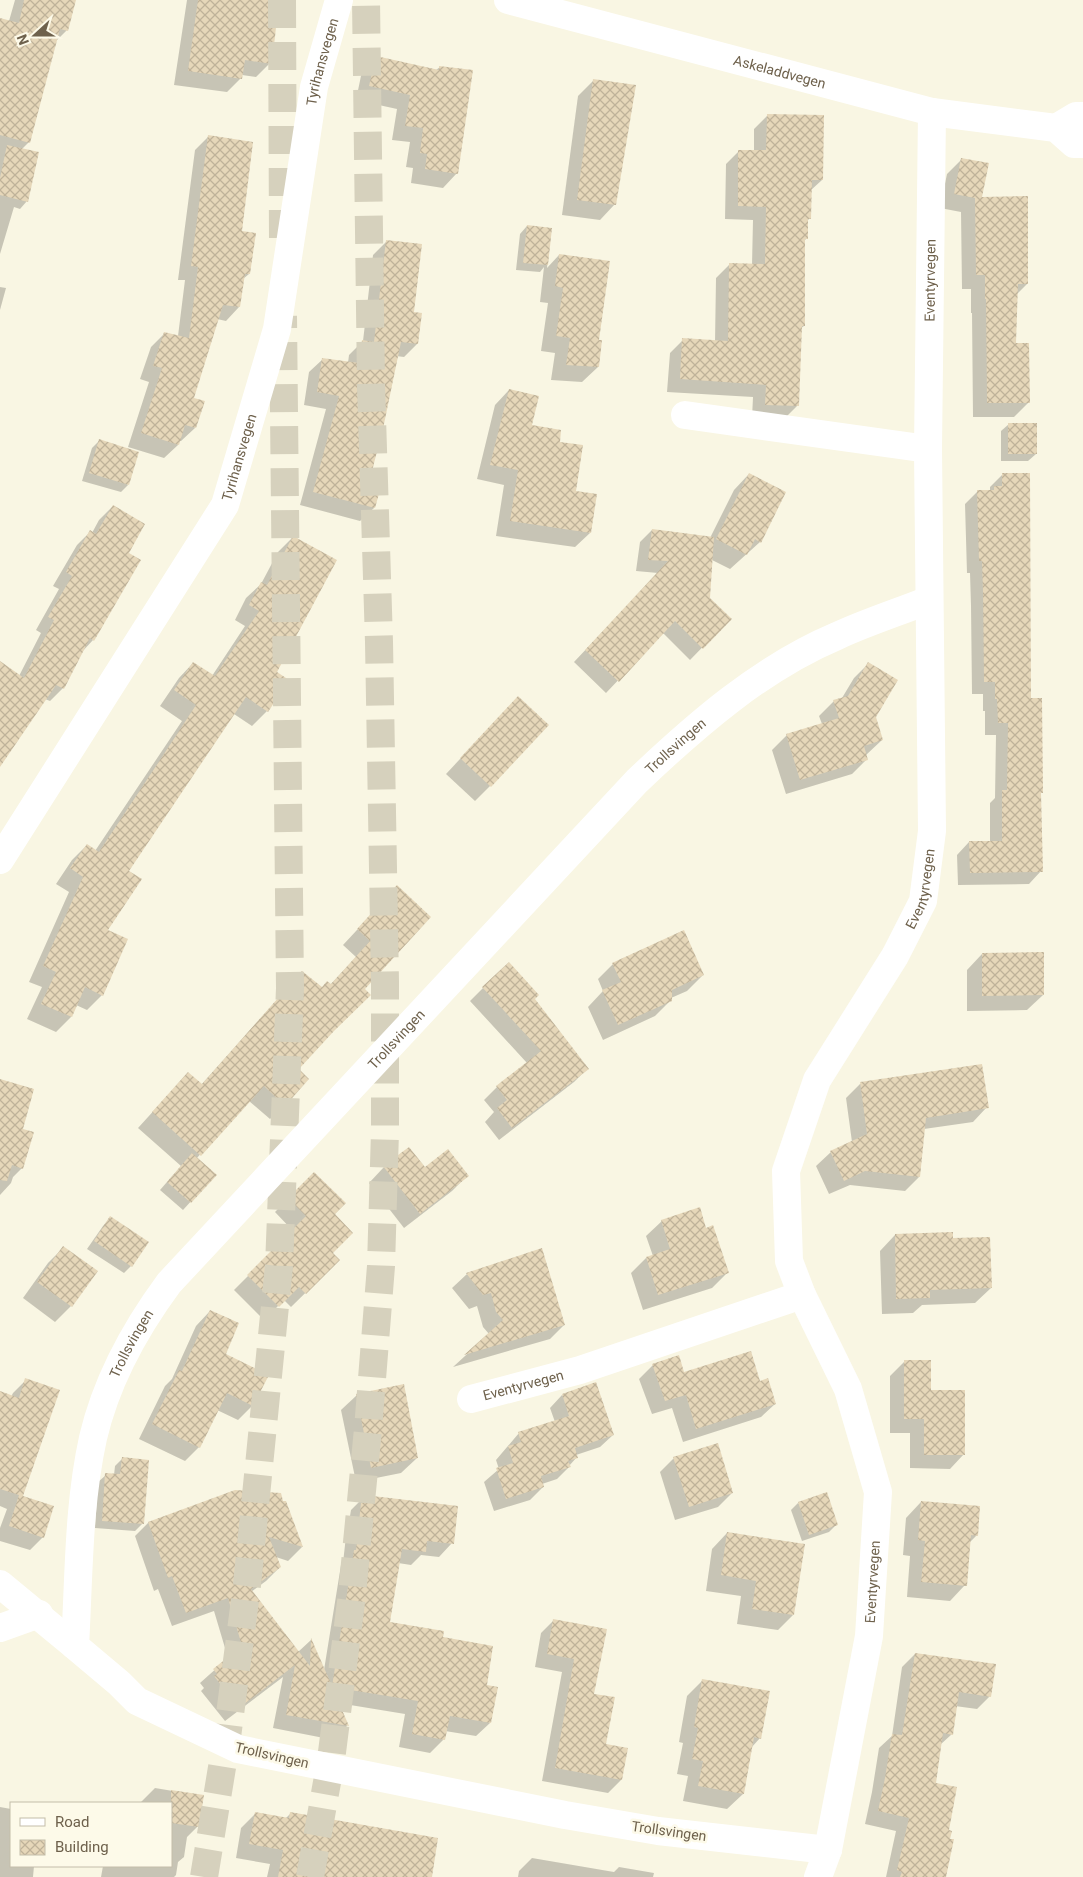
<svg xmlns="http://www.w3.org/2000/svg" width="1083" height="1877" viewBox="0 0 1083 1877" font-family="Roboto,sans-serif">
  <defs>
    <pattern id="building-cross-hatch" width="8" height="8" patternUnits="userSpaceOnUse" patternTransform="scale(1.25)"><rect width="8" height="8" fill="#e6d7b9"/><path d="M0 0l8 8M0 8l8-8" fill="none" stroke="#bfb299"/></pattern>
  </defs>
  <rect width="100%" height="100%" fill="#f9f6e3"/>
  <g fill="#0003">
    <polygon points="15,0 75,0 67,30 55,42 29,142 21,150 27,201 20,209 14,207 0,254 0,22 9,21"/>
    <polygon points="187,0 279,0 270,63 256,77 242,75 241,78 227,92 174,85"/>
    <polygon points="376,57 436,70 440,67 457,173 443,188 411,183 413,168 406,167 410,142 392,140 397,109 356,100 362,71"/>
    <polygon points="593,81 615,204 600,220 562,215 578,96"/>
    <polygon points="767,116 822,180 810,191 810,218 806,222 806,239 804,241 804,326 800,329 798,405 785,418 752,418 753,397 667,392 670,353 683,340 715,342 716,278 729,265 752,265 753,220 725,219 726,164 739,151 754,151 754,129"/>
    <polygon points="208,137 240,232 249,274 243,279 239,307 226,321 217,319 193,398 195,428 181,441 179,441 178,445 164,458 128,447 149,382 140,379 151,347 165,333 178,336 185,280 178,280 195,150"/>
    <polygon points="962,159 981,198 1027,284 1016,295 1015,344 1029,402 1014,417 973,417 972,313 971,313 971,289 962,289 961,212 940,208 947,174"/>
    <polygon points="527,226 551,229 547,268 559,255 598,340 598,367 582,382 551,380 555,353 541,351 548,303 540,302 544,267 540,272 516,270 520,234"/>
    <polygon points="386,242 412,313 417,344 404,357 396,356 368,480 380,484 374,508 360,521 300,505 326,409 304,405 309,372 323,359 348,363 349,355 363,341 373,255"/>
    <polygon points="0,287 6,288 0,310"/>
    <polygon points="509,390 530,426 559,443 590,533 575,547 496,536 504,485 477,479 495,405"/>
    <polygon points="1009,424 1036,454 1028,461 1001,461 1001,431"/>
    <polygon points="99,441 128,485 121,492 82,481 92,448"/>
    <polygon points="749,474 760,542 730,569 712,560 709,599 730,619 690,660 663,633 606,693 574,662 658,573 636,571 640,542 652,530 710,538 734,490"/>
    <polygon points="1002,475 1041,793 1039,795 1041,871 1029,884 958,885 957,855 969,842 990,842 990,803 995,798 996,735 985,735 985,711 983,711 983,694 972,694 971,606 970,573 967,573 965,504 978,491 990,491 990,487"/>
    <polygon points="113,506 127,553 93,640 81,653 63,688 50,701 45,699 0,758 0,667 19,676 41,633 36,630 59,589 53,586 77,545 90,532 92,533 99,520"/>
    <polygon points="293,537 275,672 267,711 252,726 234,714 127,871 106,930 102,995 87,1010 76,1005 71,1017 56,1032 27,1019 42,987 29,982 69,892 56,884 72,860 87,845 95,851 182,721 160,706 179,678 193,663 212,676 245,626 235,620 246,598 261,584 278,552"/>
    <polygon points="868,664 875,716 882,740 866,755 867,759 852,774 786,794 772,750 787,735 822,724 819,716 834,701 842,698 854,678"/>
    <polygon points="503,713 490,786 475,801 446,774"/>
    <polygon points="383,902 363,990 328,1036 297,1069 284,1105 270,1119 249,1101 196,1159 215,1175 183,1210 160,1190 181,1166 138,1128 188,1073 201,1085 302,972 322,988 330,985 356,957 343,945"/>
    <polygon points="982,954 1043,995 1027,1010 967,1011 967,970"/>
    <polygon points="613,964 703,975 687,991 671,998 671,1000 655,1016 603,1040 588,1007 603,991 598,979"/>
    <polygon points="483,988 533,999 587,1069 574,1082 499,1140 485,1122 494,1112 484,1100 497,1087 527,1063 470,1001"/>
    <polygon points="981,1065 987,1107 973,1122 924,1129 919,1177 905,1191 850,1185 829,1194 816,1166 831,1152 852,1142 846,1098 860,1084"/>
    <polygon points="0,1080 21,1130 22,1168 13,1177 11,1183 0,1195"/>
    <polygon points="384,1167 424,1169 467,1176 452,1191 404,1228 369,1183"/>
    <polygon points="314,1173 333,1214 331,1253 339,1260 291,1307 284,1300 264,1320 234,1290 293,1231 275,1212"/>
    <polygon points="110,1218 131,1266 124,1273 87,1249 103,1226"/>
    <polygon points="662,1221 705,1229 727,1273 712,1288 643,1310 631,1273 646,1258 653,1256 646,1236"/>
    <polygon points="895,1235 952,1239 991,1288 975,1303 922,1305 913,1313 882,1314 880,1251"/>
    <polygon points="63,1248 96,1272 71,1306 55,1322 23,1298 48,1263"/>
    <polygon points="542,1250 564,1325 550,1339 453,1367 489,1334 483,1327 477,1306 469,1309 452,1288 467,1274"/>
    <polygon points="210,1311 224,1355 267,1376 252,1406 238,1420 217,1410 199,1447 185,1461 139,1439 165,1386 172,1379 196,1326"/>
    <polygon points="904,1362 930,1391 964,1454 950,1469 910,1468 910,1433 890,1433 890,1376"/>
    <polygon points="653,1365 683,1374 760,1383 775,1404 761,1417 683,1442 672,1408 652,1414 639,1379"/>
    <polygon points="26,1380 21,1497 43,1537 30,1550 0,1541 0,1528 7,1509 0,1506 0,1393 11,1397 13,1393"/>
    <polygon points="357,1395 417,1458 401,1473 356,1482 341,1410"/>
    <polygon points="562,1395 613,1435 600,1447 576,1455 577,1457 569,1466 569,1467 557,1479 542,1484 543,1487 530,1500 494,1511 484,1482 499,1469 496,1460 519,1433 555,1422 550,1408"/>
    <polygon points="123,1458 143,1523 135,1531 95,1528 98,1482 106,1475 114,1475 115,1466"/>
    <polygon points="674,1458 732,1493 718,1507 675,1520 660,1472"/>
    <polygon points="365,1496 452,1543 439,1557 421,1555 411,1565 398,1563 389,1623 442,1638 485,1686 490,1723 476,1736 445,1731 444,1739 430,1753 399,1747 405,1714 338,1703 347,1726 334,1740 273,1728 283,1677 225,1721 201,1691 204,1688 200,1683 228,1658 214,1611 172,1626 158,1589 154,1591 135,1536 148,1523 285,1502 302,1547 288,1561 276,1557 280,1567 266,1581 251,1592 298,1652 311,1640 324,1670 341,1565 343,1563 348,1518 350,1516 351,1510"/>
    <polygon points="921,1502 976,1536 969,1543 965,1585 950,1601 907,1597 910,1556 903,1555 906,1518"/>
    <polygon points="798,1503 837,1524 829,1532 802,1541 791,1510"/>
    <polygon points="727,1533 793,1615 778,1630 737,1624 741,1596 706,1591 712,1549"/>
    <polygon points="554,1620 593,1695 605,1745 621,1780 608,1793 542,1781 562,1672 535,1667 541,1633"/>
    <polygon points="915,1654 990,1696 977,1709 955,1706 952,1734 940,1745 934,1784 947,1831 944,1877 886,1877 896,1831 865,1824 872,1792 879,1748 892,1736 902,1667"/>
    <polygon points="703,1680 760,1738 751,1748 743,1794 727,1809 683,1801 688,1776 677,1774 683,1743 679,1742 687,1696"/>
    <polygon points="155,1788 203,1796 198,1826 187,1837 184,1857 178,1862 176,1875 174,1877 101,1877 103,1866 171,1866 171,1803 140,1803"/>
    <polygon points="0,1807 11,1809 11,1866 34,1866 33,1877 0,1877"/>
    <polygon points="256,1813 285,1819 290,1814 431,1877 267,1877 270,1864 236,1858 241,1828"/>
    <polygon points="532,1858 614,1872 619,1867 654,1873 653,1877 518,1877 519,1871"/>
  </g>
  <g fill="url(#building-cross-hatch)">
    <polygon points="24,0 76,0 68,31 60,29 30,143 0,135 0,18 19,23"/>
    <polygon points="198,0 279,0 272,64 245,60 242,79 188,71"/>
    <polygon points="376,56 439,70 439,66 473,70 458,174 425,169 427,154 420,153 423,128 405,126 410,95 369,86"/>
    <polygon points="593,79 636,85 616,205 577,200"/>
    <polygon points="767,114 824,115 823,180 812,180 811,219 808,219 808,239 805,239 805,326 802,326 799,406 765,405 766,385 680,379 682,338 728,341 729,263 765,264 766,207 738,206 738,150 766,150"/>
    <polygon points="208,135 253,142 242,231 256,233 250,274 245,274 240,307 223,305 194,398 205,401 196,428 185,425 179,445 141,433 162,368 153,366 164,332 189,338 198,267 191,266"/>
    <polygon points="7,145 39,152 28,202 0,195 0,178"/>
    <polygon points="961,158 989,163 982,197 1028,196 1028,284 1018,284 1016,343 1029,343 1030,403 987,403 986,299 985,299 985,275 976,275 975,198 954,194"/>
    <polygon points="527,225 552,228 548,265 523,263"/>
    <polygon points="386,240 422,244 414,312 422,313 418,344 401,342 384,424 370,479 382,483 375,508 313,492 339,396 317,392 322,358 359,363 362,340 374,342"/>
    <polygon points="559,254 610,261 599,340 602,340 599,367 566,365 570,338 556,336 563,288 555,286"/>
    <polygon points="509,389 539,396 532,425 561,430 560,442 583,445 576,491 597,494 591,533 510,521 518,470 490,465"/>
    <rect x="1008" y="423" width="29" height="31"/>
    <polygon points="99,439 139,452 129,485 89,473"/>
    <polygon points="749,473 786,492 761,543 755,539 747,555 716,539"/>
    <polygon points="1002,473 1030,473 1031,698 1042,698 1043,793 1041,793 1043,872 970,873 969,841 1002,841 1002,790 1007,790 1008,723 998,723 997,699 995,699 995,682 984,682 983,593 982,561 979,561 977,490 994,490 994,486 1002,486"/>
    <polygon points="113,505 145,524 129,553 141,560 94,641 90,638 64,689 56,685 0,767 0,661 24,678 54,620 48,617 72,576 66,572 90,530 96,534"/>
    <polygon points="652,529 714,537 710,598 732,619 703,649 675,621 619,682 585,650 668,561 648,560"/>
    <polygon points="293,536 337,560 277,672 289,680 268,712 246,697 129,871 142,879 108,930 128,939 103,996 85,987 72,1017 41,1004 56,972 43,966 83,877 70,868 87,844 99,852 162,757 196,705 174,690 193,662 215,676 259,611 249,605 261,582 267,585"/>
    <polygon points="868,662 898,680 876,717 883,740 864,746 868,760 800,780 786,734 839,718 833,700 848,696"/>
    <polygon points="518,696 549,725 491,787 460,758"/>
    <polygon points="397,885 431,917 365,989 371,995 334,1031 299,1069 309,1079 285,1106 264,1086 201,1156 152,1112 188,1072 202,1084 302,971 322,987 327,981 331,984 370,941 357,929"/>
    <polygon points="684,930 704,975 672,990 672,1001 618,1025 602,990 621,982 612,963"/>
    <polygon points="1044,952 1044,995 982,996 982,953"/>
    <polygon points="509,962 539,995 535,999 589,1069 512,1128 497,1108 507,1100 496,1086 541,1051 482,987"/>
    <polygon points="982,1064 989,1108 926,1118 920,1177 865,1171 844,1181 830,1151 867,1134 860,1082"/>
    <polygon points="0,1079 34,1089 23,1129 34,1132 23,1169 12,1165 7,1181 0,1180"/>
    <polygon points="409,1147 425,1167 448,1149 469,1176 420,1214 383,1166"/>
    <polygon points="192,1153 217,1175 191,1203 167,1182"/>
    <polygon points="314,1172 346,1203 335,1214 353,1233 333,1253 340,1260 306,1294 299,1287 279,1307 247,1275 306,1216 288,1198"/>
    <polygon points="700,1207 706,1228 713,1225 729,1273 658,1295 646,1257 670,1249 661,1220"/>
    <polygon points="110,1216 149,1242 132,1267 94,1241"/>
    <polygon points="953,1232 953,1238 990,1237 992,1288 930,1290 930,1298 896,1299 895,1234"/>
    <polygon points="63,1246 98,1271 72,1307 37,1282"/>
    <polygon points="542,1248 565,1325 464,1355 503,1320 496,1312 491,1293 483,1295 466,1273"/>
    <polygon points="210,1310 239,1323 226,1354 269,1375 253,1406 227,1393 200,1448 152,1424 179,1370 182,1371"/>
    <polygon points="751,1351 760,1381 768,1378 776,1404 696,1429 686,1395 665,1401 652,1364 679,1355 684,1372"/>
    <polygon points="904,1360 931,1360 931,1390 965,1390 965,1455 924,1455 924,1419 904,1419"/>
    <polygon points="25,1378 60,1390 23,1496 54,1506 44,1538 9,1526 19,1495 0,1489 0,1391 19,1398"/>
    <polygon points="596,1382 614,1435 575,1448 578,1458 568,1461 571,1467 541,1476 544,1487 506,1499 496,1468 513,1463 508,1446 521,1442 518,1432 569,1416 562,1394"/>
    <polygon points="404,1384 418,1458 371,1468 356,1394"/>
    <polygon points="718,1443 733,1493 689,1507 673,1457"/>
    <polygon points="122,1457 149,1460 144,1524 102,1521 105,1473 120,1474"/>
    <polygon points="235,1490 281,1493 283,1501 286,1501 303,1547 269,1537 281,1567 251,1589 310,1666 311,1638 332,1686 354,1550 356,1550 361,1503 363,1503 364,1495 458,1506 454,1544 427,1541 426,1552 402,1549 390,1622 444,1631 443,1637 493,1646 487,1685 498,1687 491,1723 450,1716 445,1740 412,1734 418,1701 332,1687 349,1726 286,1715 295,1665 239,1708 214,1676 217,1674 213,1669 242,1646 228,1598 186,1613 172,1576 168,1578 148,1522"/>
    <polygon points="827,1492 838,1525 809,1535 798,1502"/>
    <polygon points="921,1501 980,1506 978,1536 971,1535 967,1586 921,1582 925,1541 918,1540"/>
    <polygon points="727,1532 805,1544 794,1615 752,1609 756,1581 721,1575"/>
    <polygon points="553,1619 607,1629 594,1694 615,1697 606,1744 628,1748 622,1780 555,1768 574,1659 547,1654"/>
    <polygon points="915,1653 996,1664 991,1697 959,1692 953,1735 943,1733 936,1783 957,1787 949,1830 952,1831 950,1839 954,1839 946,1877 900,1877 902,1872 897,1870 909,1818 878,1811 885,1778 892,1734 902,1735"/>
    <polygon points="702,1679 770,1691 761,1739 754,1737 744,1794 698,1786 703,1761 692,1759 698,1728 694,1727"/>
    <polygon points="171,1790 204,1795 199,1827 171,1823"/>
    <polygon points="255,1812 289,1818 290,1812 438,1838 432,1877 278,1877 283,1850 249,1844"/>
  </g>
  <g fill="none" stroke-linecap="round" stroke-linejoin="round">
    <g stroke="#d6d1bd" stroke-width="28" stroke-dasharray="28 14" stroke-linecap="butt">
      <polyline points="282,0 283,241"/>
      <polyline points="204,1877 227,1737 247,1585 279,1266 290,988 283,316"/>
      <polyline points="310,1877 331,1760 352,1594 368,1429 381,1266 385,1131 385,982 379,642 371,385 366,0"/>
    </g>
    <g stroke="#fff" stroke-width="28">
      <path id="s1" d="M508 0 932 112 1056 128 1074 144H1083"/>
      <polyline points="1056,128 1076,116 1083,116"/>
      <polyline points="685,415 928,449"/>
      <path id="s2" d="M0 860 225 505 277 329 314 87 339 0"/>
      <path id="s3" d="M471 1399 580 1370 802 1295"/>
      <polyline points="0,1584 75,1646"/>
      <polyline points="0,1628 39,1614"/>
      <path id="s4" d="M828 1850 658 1831 565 1815 238 1749 137 1701 119 1683 75 1646C79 1577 78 1506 93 1438 106 1382 135 1329 169 1283L637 781C696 725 761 668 837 636 867 622 899 612 929 600"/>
      <path id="s5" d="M818 1877 828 1850 869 1636 878 1492 848 1389 802 1295 789 1261 786 1171 817 1080 895 956 923 901 932 831 928 449 932 112"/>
    </g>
  </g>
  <g text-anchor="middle" stroke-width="5" stroke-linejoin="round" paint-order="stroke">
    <g font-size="14" fill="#6e614c" stroke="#fdfae9">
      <text dy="5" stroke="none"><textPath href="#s2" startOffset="875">Tyrihansvegen</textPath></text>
      <text dy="5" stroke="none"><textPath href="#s1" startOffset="281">Askeladdvegen</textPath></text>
      <text dy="5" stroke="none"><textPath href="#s5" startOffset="1655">Eventyrvegen</textPath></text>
      <text dy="5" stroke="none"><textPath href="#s2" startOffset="470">Tyrihansvegen</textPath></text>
      <text dy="5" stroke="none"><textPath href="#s4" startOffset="1915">Trollsvingen</textPath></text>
      <text dy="5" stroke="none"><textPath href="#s5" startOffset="1045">Eventyrvegen</textPath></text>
      <text dy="5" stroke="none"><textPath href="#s4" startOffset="1510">Trollsvingen</textPath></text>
      <text dy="5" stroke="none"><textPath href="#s4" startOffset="1105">Trollsvingen</textPath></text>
      <text dy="5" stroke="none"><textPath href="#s3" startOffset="54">Eventyrvegen</textPath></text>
      <text dy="5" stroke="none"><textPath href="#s5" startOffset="301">Eventyrvegen</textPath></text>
      <text transform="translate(272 1755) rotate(13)" y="5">Trollsvingen</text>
      <text transform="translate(669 1831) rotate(8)" y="5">Trollsvingen</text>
    </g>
  </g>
  <rect x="10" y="1802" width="162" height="65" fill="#fdfae9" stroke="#c4bdaa"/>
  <rect x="20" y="1818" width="25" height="8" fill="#ffffff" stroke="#c4bdaa"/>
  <text x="55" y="1827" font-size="15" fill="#6e614c">Road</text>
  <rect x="20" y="1840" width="25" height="15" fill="url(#building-cross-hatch)" stroke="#c4bdaa"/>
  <text x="55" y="1852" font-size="15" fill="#6e614c">Building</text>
  <g transform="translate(35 35) rotate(249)" stroke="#fdfae9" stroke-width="4" paint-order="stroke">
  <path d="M0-4L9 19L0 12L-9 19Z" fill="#6e614c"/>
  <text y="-8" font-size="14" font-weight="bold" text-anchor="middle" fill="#6e614c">N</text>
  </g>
</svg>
